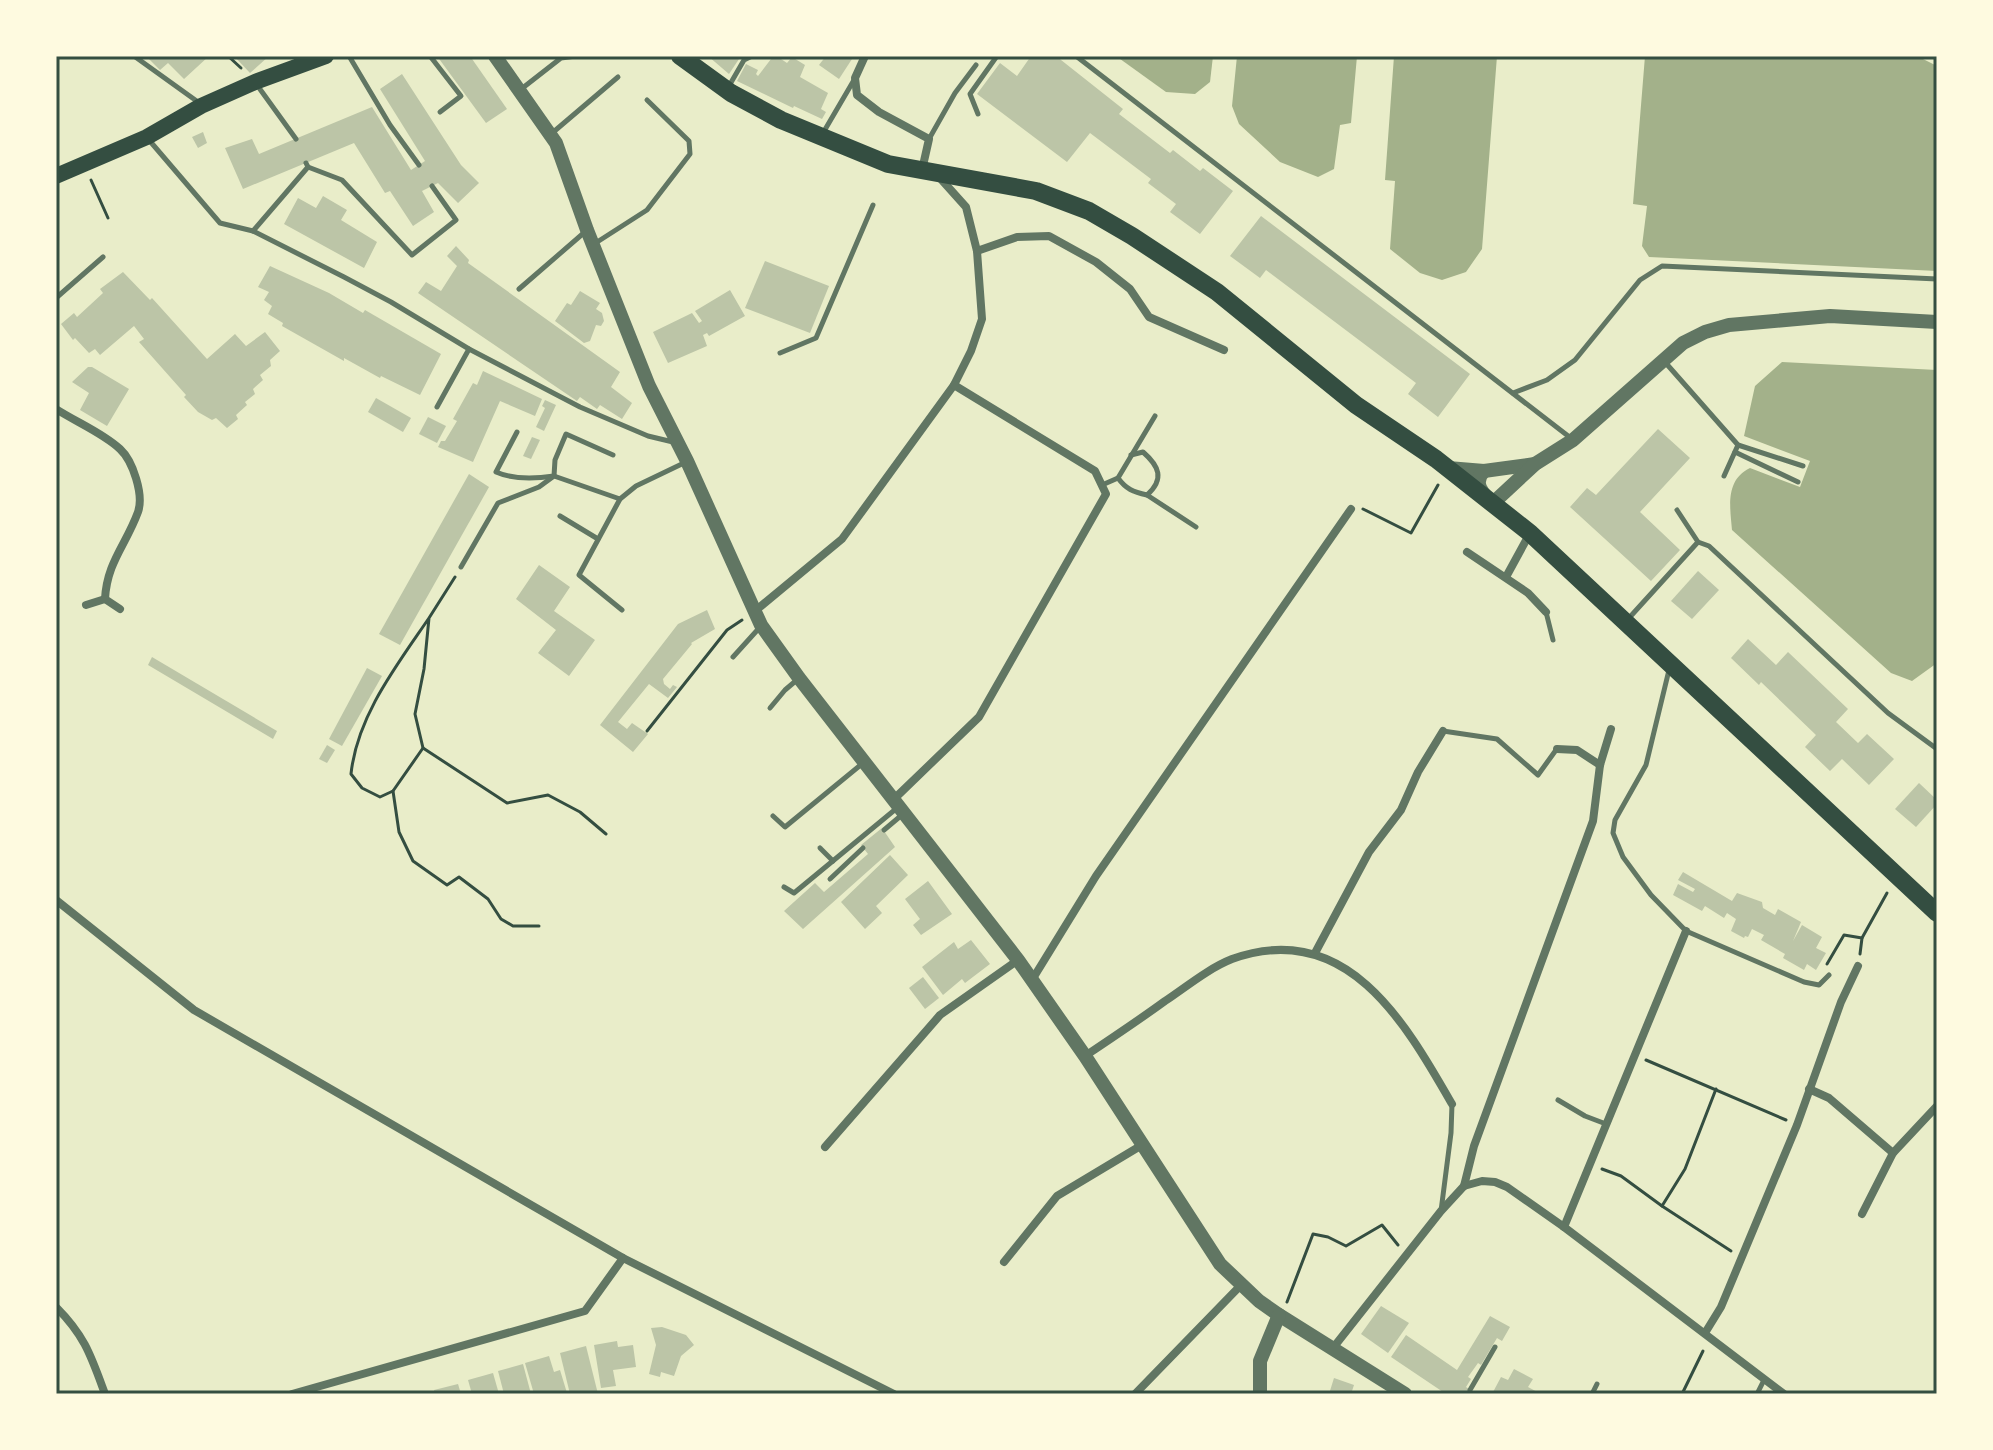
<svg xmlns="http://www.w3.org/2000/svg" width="1993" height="1450" viewBox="0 0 1993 1450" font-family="'Source Serif 4',serif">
  <rect width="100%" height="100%" fill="#e9edc9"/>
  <g fill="#a3b18a">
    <polygon points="1116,56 1213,56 1210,82 1195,94 1166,92"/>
    <polygon points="1237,56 1357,56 1351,123 1340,125 1334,169 1318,177 1280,162 1239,124 1232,106"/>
    <polygon points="1394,56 1497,56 1482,249 1466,272 1442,280 1420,273 1390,249 1395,181 1385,180"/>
    <polygon points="1645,56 1917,56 1937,66 1937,271 1649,257 1642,246 1647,206 1633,204"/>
    <path d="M1782 362 1937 370V663L1912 681 1891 673 1732 530C1730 507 1725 480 1750 468L1800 487 1810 461 1744 436 1755 386Z"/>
  </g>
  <g fill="#bcc5a7">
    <polygon points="146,56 209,56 184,79 168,63 160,70"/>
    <polygon points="234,56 269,56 250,73"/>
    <polygon points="437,56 470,56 507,109 486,123"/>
    <polygon points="708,56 741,56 729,74"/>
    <polygon points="766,56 783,56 781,59 787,63 792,57 805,65 800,77 828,93 821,109 826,112 822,119 794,106 793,108 737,81 746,64 758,70 756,74 758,76 771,59"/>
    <polygon points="826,56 847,56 852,59 839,79 819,65"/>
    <polygon points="1031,56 1056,56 1123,109 1119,114 1170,153 1173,150 1200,171 1203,168 1233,191 1200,234 1170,212 1176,204 1148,183 1151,179 1090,133 1067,162 977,94 1000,63 1017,76"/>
    <polygon points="402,74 461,165 479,183 458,203 438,183 422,191 434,212 413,226 390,191 385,193 354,143 243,189 225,148 252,139 259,154 372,107 411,170 425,161 380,89"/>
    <polygon points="203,132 207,143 198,148 192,137"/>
    <polygon points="323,196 347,210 341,220 377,242 364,268 284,224 298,198 316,208"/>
    <polygon points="1261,216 1470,374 1438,417 1408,394 1416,383 1266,270 1260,278 1230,256"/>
    <polygon points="456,246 469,260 468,263 620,372 611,387 632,403 622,419 600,405 597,409 580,397 577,401 418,293 426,282 441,291 457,266 447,256"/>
    <polygon points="765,261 829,286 810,333 745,308"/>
    <polygon points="270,266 329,293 363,313 365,310 441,354 420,395 381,376 380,378 344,358 344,361 282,326 283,323 268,314 272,306 264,300 269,292 258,287"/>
    <polygon points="123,272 150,300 152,298 207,359 235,334 246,346 265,332 280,351 270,360 271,366 260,375 263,380 253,389 255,394 245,402 247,405 236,415 238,419 227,428 216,418 212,420 198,412 184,397 186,395 139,342 144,339 134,326 100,355 95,349 89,353 75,338 73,340 61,324 74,313 77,317 103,293 100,289"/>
    <polygon points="730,290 745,316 709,336 707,333 703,335 707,346 668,363 653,332 692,313 699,323 702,321 695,311"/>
    <polygon points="580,291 600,303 596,309 602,313 604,321 601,326 596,325 590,341 584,343 555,321 567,303 571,305"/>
    <polygon points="88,367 92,367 129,389 107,426 80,410 89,393 72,382"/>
    <polygon points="483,371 542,399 535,416 500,401 473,462 438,447 441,441 445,441 457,421 453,419 473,383 477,385"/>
    <polygon points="376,398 411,418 403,432 368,412"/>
    <polygon points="545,400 556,405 544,431 536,427 545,408 542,406"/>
    <polygon points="428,417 446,426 437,443 419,434"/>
    <polygon points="1658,429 1690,458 1640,512 1680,550 1651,581 1570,507 1587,488 1596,495"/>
    <polygon points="532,437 540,440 531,459 523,456"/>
    <polygon points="469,474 489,487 400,645 379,634"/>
    <polygon points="539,565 570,587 554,611 595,640 569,676 538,653 556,630 516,599"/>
    <polygon points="1698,571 1719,590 1692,619 1671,601"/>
    <polygon points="707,610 715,629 691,643 692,644 663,679 664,684 670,689 673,685 677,687 668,698 649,684 618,722 627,729 632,723 648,734 633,752 600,725 678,624"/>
    <polygon points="1748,639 1776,665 1788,652 1848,709 1836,722 1858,743 1867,734 1894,759 1869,785 1842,759 1830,771 1805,747 1816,735 1761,682 1759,685 1731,658"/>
    <polygon points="152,657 277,731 273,739 148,665"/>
    <polygon points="367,668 382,676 342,746 329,739"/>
    <polygon points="327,745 335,750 327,763 319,759"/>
    <polygon points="1919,783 1937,800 1937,804 1916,827 1895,809"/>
    <polygon points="882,828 895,847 803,929 784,911 815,883 824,892 868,854 861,845"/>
    <polygon points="890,855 908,875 876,906 882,913 865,929 841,902"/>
    <polygon points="1683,872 1732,901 1737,893 1762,902 1763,908 1775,915 1778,909 1801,922 1793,941 1802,925 1822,937 1816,948 1826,953 1816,970 1807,964 1804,970 1783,958 1785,954 1761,940 1764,935 1752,929 1748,937 1745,936 1744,938 1731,931 1736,919 1727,913 1724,918 1705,906 1702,911 1673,895 1678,884 1693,892 1695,889 1678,880"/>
    <polygon points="928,881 952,914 921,935 913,925 920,919 905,899"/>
    <polygon points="971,940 990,964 965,983 962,979 943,995 922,967 954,942 958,949"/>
    <polygon points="923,977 939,998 925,1009 909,988"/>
    <polygon points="1381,1306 1409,1323 1388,1353 1361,1334"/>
    <polygon points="1490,1316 1510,1327 1502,1341 1497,1338 1481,1365 1478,1363 1468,1377 1471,1379 1466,1387 1476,1394 1446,1394 1391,1357 1406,1335 1457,1370"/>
    <polygon points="662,1327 686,1335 694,1345 681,1356 674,1376 661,1372 660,1377 649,1374 656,1345 651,1328"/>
    <polygon points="617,1341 618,1347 633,1345 636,1367 613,1370 616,1386 601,1388 594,1345"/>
    <polygon points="586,1346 598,1394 570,1394 560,1353"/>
    <polygon points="549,1356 554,1372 560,1370 567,1393 534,1394 525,1363"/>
    <polygon points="523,1364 531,1394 504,1394 498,1371"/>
    <polygon points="1514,1369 1533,1379 1528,1387 1541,1394 1492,1394 1501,1377 1508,1380"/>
    <polygon points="493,1373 499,1394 472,1394 468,1380"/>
    <polygon points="1334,1378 1354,1385 1351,1394 1329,1394"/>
    <polygon points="458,1384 461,1394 435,1394 434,1390"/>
  </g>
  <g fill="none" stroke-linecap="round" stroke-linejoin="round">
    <g stroke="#344e41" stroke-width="3">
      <polyline points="228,56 241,68"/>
      <polyline points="91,180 108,218"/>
      <polyline points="1363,509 1411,533 1438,485"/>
      <path d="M429 618C397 665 357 716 351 774L362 788 380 797 393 791 423 748 415 714 424 669 429 618 455 577"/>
      <polyline points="647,731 727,630 742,620"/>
      <polyline points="423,748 507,803 548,795 580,812 606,834"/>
      <polyline points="393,791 399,832 413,861 447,885 459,877 488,899 501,919 513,926 539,926"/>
      <polyline points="1860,954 1862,938 1887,893"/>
      <polyline points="1827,964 1844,935 1862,938"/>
      <polyline points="1646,1060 1786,1120"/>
      <polyline points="1602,1169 1621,1176 1662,1206 1685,1169 1716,1089"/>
      <polyline points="1662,1206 1731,1251"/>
      <polyline points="1287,1302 1313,1234 1328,1237 1346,1246 1382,1225 1398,1245"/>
      <polyline points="1682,1394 1703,1351"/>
    </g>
    <g stroke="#617663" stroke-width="5">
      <polyline points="134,56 198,102"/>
      <polyline points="349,56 390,125 419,165"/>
      <polyline points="430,56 461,96 440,112"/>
      <polyline points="1076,56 1572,439"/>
      <polyline points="257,85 296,139"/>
      <polyline points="729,86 744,60 752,56"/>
      <polyline points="520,90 561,58 576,56"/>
      <polyline points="978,114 970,94 997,56"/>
      <polyline points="823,133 854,80"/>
      <polyline points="551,134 618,77"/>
      <polyline points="929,139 955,93 976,65"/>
      <polyline points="149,140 220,223 253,231 344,277 391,302 469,349 580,407 648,436 673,442"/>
      <polyline points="306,163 308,167 342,180 412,255 456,220 432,186"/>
      <polyline points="253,231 308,167"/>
      <polyline points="594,244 647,210 690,154 689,141 647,100"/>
      <polyline points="519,289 586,231"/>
      <polyline points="56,298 103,257"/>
      <polyline points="780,353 816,338 873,205"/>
      <polyline points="1664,361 1738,445 1803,466"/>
      <polyline points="1513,393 1547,380 1575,360 1640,280 1662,266 1937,279"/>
      <polyline points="437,407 469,349"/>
      <path d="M517 432 496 472C514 480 534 479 554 476L555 460 566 434 613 455"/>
      <polyline points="1735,452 1798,482"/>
      <polyline points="1724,476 1738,445"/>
      <path d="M1118 478C1126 489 1133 492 1147 495 1165 479 1159 466 1143 452L1131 455"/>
      <polyline points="1102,485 1118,478 1155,416"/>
      <polyline points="1147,495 1196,527"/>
      <polyline points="1677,510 1698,542 1709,546 1888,713 1937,749"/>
      <polyline points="560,516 598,539"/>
      <polyline points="461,567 498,503 539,487 554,476 620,499"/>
      <polyline points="622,610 579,575 620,499 636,486 686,462"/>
      <polyline points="1546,612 1553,640"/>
      <polyline points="1629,618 1698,542"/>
      <polyline points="733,657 761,626"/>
      <polyline points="1669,670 1646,765 1615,820 1613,833 1623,857 1651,895 1686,931 1804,982 1819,985 1829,975"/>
      <polyline points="770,708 785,690 798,679"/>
      <polyline points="1443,731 1497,739 1538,775 1556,750"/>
      <polyline points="773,816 785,827 863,763"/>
      <polyline points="884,830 903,814"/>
      <polyline points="820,848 833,861"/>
      <polyline points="830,879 863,848"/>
      <polyline points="784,887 794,893 897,808"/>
      <polyline points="1558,1100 1585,1116 1606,1124"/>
      <polyline points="1441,1211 1451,1133 1452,1104"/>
      <polyline points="1470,1390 1495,1347"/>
      <polyline points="1592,1394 1597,1384"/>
      <polyline points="1757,1394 1764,1380"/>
    </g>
    <g stroke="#617663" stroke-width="8">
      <polyline points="865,56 855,78 857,95 879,112 929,139 922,170"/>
      <polyline points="977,251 1017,237 1049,236 1096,262 1130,289 1149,317 1224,350"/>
      <path d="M56 409C76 422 103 433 120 449 133 461 144 495 138 512 126 545 107 562 105 599L120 609"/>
      <polyline points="1467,552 1528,593 1546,612"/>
      <polyline points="1506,577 1530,533"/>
      <polyline points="86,605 105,599"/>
      <polyline points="755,611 842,539 954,385 971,351 982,319 977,251 966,207 940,178"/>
      <polyline points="1557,749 1577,750 1600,765"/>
      <polyline points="893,800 979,717 1106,494 1095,471 954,385"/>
      <polyline points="56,900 194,1010 623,1258 894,1394"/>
      <polyline points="1315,953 1369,852 1401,810 1418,772 1443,731"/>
      <polyline points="1032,980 1096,876 1351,509"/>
      <path d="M1085 1056C1112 1038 1139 1020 1165 1001 1186 987 1209 968 1232 959 1346 918 1405 1022 1452 1104"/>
      <polyline points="1809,1089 1829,1098 1893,1153"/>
      <polyline points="825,1147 940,1015 1018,960"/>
      <polyline points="1464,1186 1474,1146 1593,821 1600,765 1611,729"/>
      <polyline points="1862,1214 1893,1153 1937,1106"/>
      <polyline points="1564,1227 1686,931"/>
      <polyline points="1004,1262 1057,1196 1142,1145"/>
      <path d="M56 1307C85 1336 91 1356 105 1394"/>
      <polyline points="1705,1333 1721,1307 1797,1125 1841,1002 1858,966"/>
      <polyline points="1333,1348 1441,1211 1464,1186 1482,1181 1495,1182 1507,1187 1564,1227 1784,1394"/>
      <polyline points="292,1394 585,1311 623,1258"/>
      <polyline points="1135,1394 1242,1284"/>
    </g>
    <g stroke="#617663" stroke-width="14">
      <polyline points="495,56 556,143 587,230 649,386 687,461 761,625 799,678 1018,960 1085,1056 1220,1264 1259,1301 1279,1315 1405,1394"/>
      <polyline points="1448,468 1484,471 1535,464"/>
      <path d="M1484 471C1472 483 1483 494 1493 503L1535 464 1573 440 1683 343 1705 332 1729 325 1830 316 1937 322"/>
      <polyline points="1260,1394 1260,1361 1279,1315"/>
    </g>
    <polyline stroke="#344e41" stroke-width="16" points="56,176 147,137 201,106 255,82 326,56"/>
    <polyline stroke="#344e41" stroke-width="18" points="680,56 731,93 781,120 888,164 1036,191 1089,211 1132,236 1217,292 1356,405 1436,459 1530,533 1937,913"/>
  </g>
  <rect width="1993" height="1450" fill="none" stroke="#fefae0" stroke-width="116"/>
  <rect x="58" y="58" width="1877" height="1334" fill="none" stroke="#344e41" stroke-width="3"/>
</svg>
